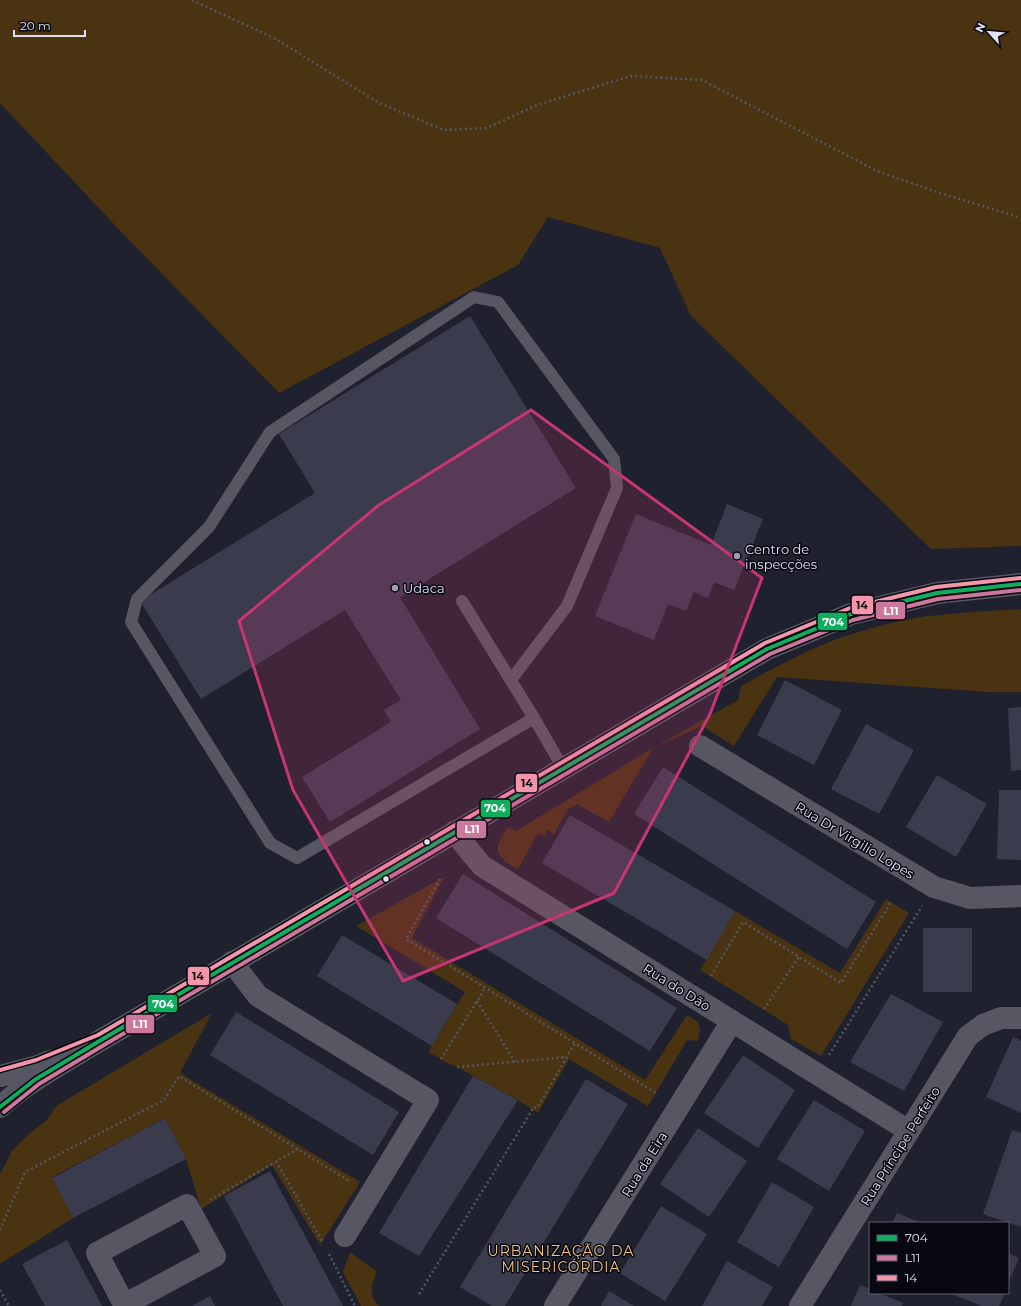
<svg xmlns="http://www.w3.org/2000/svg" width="1021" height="1306" viewBox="0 0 1021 1306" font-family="Montserrat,sans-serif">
  <rect width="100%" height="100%" fill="#20212e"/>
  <g fill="#493311">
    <polygon points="0,0 1021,0 1021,546 931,549 691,316 660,248 548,217 518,265 279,393 127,238 0,103"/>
    <path d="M1021 609V692H988L777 677 734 746 702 726 653 748 609 822 577 804 568 809 554 834 547 830 544 836 538 833 518 869C495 857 492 849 508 827L516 831 653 748 738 700 741 686C778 666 815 645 855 633 879 626 904 619 929 616 960 612 990 611 1021 609Z"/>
    <polygon points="444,877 412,938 645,1080 687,1015 698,1022 700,1030 698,1041 687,1040 648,1106 569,1059 538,1113 518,1100 457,1067 449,1064 428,1052 465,992 356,926"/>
    <polygon points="886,899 909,913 821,1056 791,1039 788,1025 700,970 735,911 840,973"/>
    <polygon points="212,1013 180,1073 360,1182 320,1245 272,1165 201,1209 186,1159 165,1118 52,1177 73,1218 0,1264 0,1174 12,1151 30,1133 47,1120 56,1106"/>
    <path d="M350 1252 377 1272C371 1283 368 1298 380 1306H361L343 1272Z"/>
  </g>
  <g fill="#3b3b4e">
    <polygon points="470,316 576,488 400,597 480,729 330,822 302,777 391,722 384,710 401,700 345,610 201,699 140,601 315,493 279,434"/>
    <polygon points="727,504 763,519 734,590 714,582 708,598 694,592 686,611 668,604 654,640 595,616 636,514 711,545"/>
    <polygon points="785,680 842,710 814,765 757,735"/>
    <polygon points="1021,707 1021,770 1011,771 1008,708"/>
    <polygon points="866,724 914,750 879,814 831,789"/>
    <polygon points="663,767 876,902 847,949 634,814"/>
    <polygon points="937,775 987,804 956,857 906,827"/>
    <polygon points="999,790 1021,790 1021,860 997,859"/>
    <polygon points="570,815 735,911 707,960 542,863"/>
    <polygon points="463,874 677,1008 650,1051 436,918"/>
    <rect x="923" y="928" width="49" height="64"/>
    <polygon points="342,935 457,1004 432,1046 317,976"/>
    <polygon points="891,994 943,1022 904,1091 850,1062"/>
    <polygon points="236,1012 399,1112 373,1155 210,1055"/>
    <polygon points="1013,1037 1021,1041 1021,1113 986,1097"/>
    <polygon points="743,1055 795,1090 758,1148 704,1113"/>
    <polygon points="473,1076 518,1100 419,1256 379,1233"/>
    <polygon points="586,1079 628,1104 505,1306 492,1306 460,1287"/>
    <polygon points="814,1100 865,1131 829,1191 777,1159"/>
    <polygon points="165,1118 186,1159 73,1218 52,1178"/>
    <polygon points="698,1128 747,1161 709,1217 660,1184"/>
    <polygon points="1012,1130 1021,1133 1021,1227 983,1214"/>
    <polygon points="270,1171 343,1306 283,1306 224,1196"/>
    <polygon points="772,1182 814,1207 779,1267 737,1242"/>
    <polygon points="661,1206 707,1234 665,1301 620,1273"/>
    <polygon points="897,1213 921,1223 892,1223"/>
    <polygon points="67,1240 102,1306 45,1306 22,1264"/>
    <polygon points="1008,1253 1019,1258 1008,1284"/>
    <polygon points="727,1261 773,1287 762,1306 702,1306"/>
    <polygon points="860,1285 870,1289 870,1293 879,1293 903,1303 902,1306 851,1306"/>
    <polygon points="609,1291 634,1306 601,1306"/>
    <polygon points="949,1293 1005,1293 999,1306 982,1306"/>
    <polygon points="210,1296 215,1306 192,1306"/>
  </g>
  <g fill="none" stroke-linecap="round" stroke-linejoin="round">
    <g stroke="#555660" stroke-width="2.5" stroke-dasharray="2 3" stroke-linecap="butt">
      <polyline points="192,0 276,39 379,103 444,130 487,128 537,105 631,76 702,80 877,171 931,190 1021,218"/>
      <polyline points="440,879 406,939 656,1093"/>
      <polyline points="711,976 743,922 841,983 891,902"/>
      <polyline points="477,1001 515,1062"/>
      <polyline points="764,1009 799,957"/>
      <polyline points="829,1055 922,906"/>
      <polyline points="441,1059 485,988"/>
      <polyline points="457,1067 567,1057"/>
      <polyline points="276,1161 322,1241"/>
      <polyline points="210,1200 298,1149"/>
      <polyline points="0,1230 25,1172 164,1100 179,1076 351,1182"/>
      <polyline points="329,1254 355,1306"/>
      <polyline points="0,1290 9,1306"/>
      <polyline points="419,1294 534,1107 537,1108 575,1043"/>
    </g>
    <g stroke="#565763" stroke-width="12">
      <polyline points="462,601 534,718 563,768"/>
      <polyline points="511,680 567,606 617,488 614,459 498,302 474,297 270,432 209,527 137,599 131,622 270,843 297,858 534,718"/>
    </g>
    <g stroke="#565763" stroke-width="22">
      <polyline points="700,746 934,887 970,898 1021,896"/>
      <polyline points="454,832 482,866 909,1131"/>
      <polyline points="232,962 258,996 428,1100 345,1236"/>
      <polyline points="101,1040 767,649 851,614 937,593 1021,584"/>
      <polyline points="124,1305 215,1256 187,1205 97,1253 125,1306"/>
      <polyline points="555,1306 732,1021"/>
      <polyline points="800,1306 968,1036 983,1025 1001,1018 1021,1018"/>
    </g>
    <g stroke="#565763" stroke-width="22">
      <polyline points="0,1076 38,1066 50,1061"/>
      <path d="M0 1107C30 1080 67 1061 101 1040"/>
    </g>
    <g stroke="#070812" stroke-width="7">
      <polyline id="bus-1" points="0,1107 36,1079 101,1040 767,649 851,614 937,593 1021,584"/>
    </g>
    <g stroke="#070812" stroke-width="7">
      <polyline id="bus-2" points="4,1112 39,1084 104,1045 770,654 853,620 938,599 1021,590"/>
    </g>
    <g stroke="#070812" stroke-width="7">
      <polyline id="bus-3" points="0,1070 36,1060 98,1035 765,643 850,608 936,587 1020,578"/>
    </g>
    <use href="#bus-1" stroke="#0fad5e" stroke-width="4"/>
    <use href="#bus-2" stroke="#cc789c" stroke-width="4"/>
    <use href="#bus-3" stroke="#f496ab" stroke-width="4"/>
  </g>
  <path fill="#c63672" fill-opacity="0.2" stroke="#c63672" stroke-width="3" stroke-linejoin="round" d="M531 410 762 578 710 714 614 893 403 981 293 790 239 621 379 505Z"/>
  <g fill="#9d9eae" stroke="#070812" stroke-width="1.5">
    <circle cx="737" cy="556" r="4"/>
    <circle cx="395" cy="588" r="4"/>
  </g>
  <g fill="#e0e2f3" stroke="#070812" stroke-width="1.5">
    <circle cx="427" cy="842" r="3.5"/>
    <circle cx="386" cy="879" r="3.5"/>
  </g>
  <g text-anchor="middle" stroke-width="3" stroke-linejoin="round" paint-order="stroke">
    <g font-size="13" fill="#e0e2f3" stroke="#070812" text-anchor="start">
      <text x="745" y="554">Centro de<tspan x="745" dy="15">inspecções</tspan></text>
      <text x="403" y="593">Udaca</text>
    </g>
    <g font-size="13" fill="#e0e2f3" stroke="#070812">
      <text transform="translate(855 840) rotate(31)" y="5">Rua Dr Virgilio Lopes</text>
      <text transform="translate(677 987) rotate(32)" y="5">Rua do Dão</text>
      <text transform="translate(900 1146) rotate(-58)" y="5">Rua Príncipe Perfeito</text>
      <text transform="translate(644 1164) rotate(-58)" y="5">Rua da Eira</text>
    </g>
    <g font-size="14" letter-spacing="1" fill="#f4c482" stroke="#070812">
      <text x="561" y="1256">URBANIZAÇÃO DA<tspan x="561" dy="16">MISERICÓRDIA</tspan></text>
    </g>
  </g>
  <g stroke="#070812" stroke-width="1.5">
    <rect x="851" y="595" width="23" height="20" rx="4" fill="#f496ab"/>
    <rect x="875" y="601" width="31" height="19" rx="4" fill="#cc789c"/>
    <rect x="817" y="612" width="31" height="19" rx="4" fill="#0fad5e"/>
    <rect x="515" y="773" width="23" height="20" rx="4" fill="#f496ab"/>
    <rect x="480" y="799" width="31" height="19" rx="4" fill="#0fad5e"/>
    <rect x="456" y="820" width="31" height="19" rx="4" fill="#cc789c"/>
    <rect x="187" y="966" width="23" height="20" rx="4" fill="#f496ab"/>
    <rect x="147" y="994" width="31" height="19" rx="4" fill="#0fad5e"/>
    <rect x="125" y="1014" width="30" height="20" rx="4" fill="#cc789c"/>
  </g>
  <g font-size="11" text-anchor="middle" font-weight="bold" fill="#fff">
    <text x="891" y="615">L11</text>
    <text x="833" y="626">704</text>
    <text x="495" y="812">704</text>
    <text x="472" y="833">L11</text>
    <text x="163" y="1008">704</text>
    <text x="140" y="1028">L11</text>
  </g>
  <g font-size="11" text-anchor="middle" font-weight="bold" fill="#111">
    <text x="862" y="609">14</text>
    <text x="527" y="787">14</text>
    <text x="198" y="980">14</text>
  </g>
  <rect x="869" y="1222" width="140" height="72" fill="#070812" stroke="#5e5f6c"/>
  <rect x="877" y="1235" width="20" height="6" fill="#0fad5e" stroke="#5e5f6c"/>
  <text x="905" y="1242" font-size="12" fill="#e0e2f3">704</text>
  <rect x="877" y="1255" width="20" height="6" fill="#cc789c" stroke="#5e5f6c"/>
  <text x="905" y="1262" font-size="12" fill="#e0e2f3">L11</text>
  <rect x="877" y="1275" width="20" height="6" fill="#f496ab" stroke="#5e5f6c"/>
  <text x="905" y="1282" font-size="12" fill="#e0e2f3">14</text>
  <g transform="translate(989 32) rotate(297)" stroke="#070812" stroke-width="3" paint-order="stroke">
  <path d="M0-3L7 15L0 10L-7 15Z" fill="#e0e2f3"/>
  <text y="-6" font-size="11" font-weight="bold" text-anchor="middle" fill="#e0e2f3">N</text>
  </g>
  <path d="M14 30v6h71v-6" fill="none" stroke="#e0e2f3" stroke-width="2"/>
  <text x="20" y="30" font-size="12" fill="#e0e2f3" stroke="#070812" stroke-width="3" paint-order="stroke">20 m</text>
</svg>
